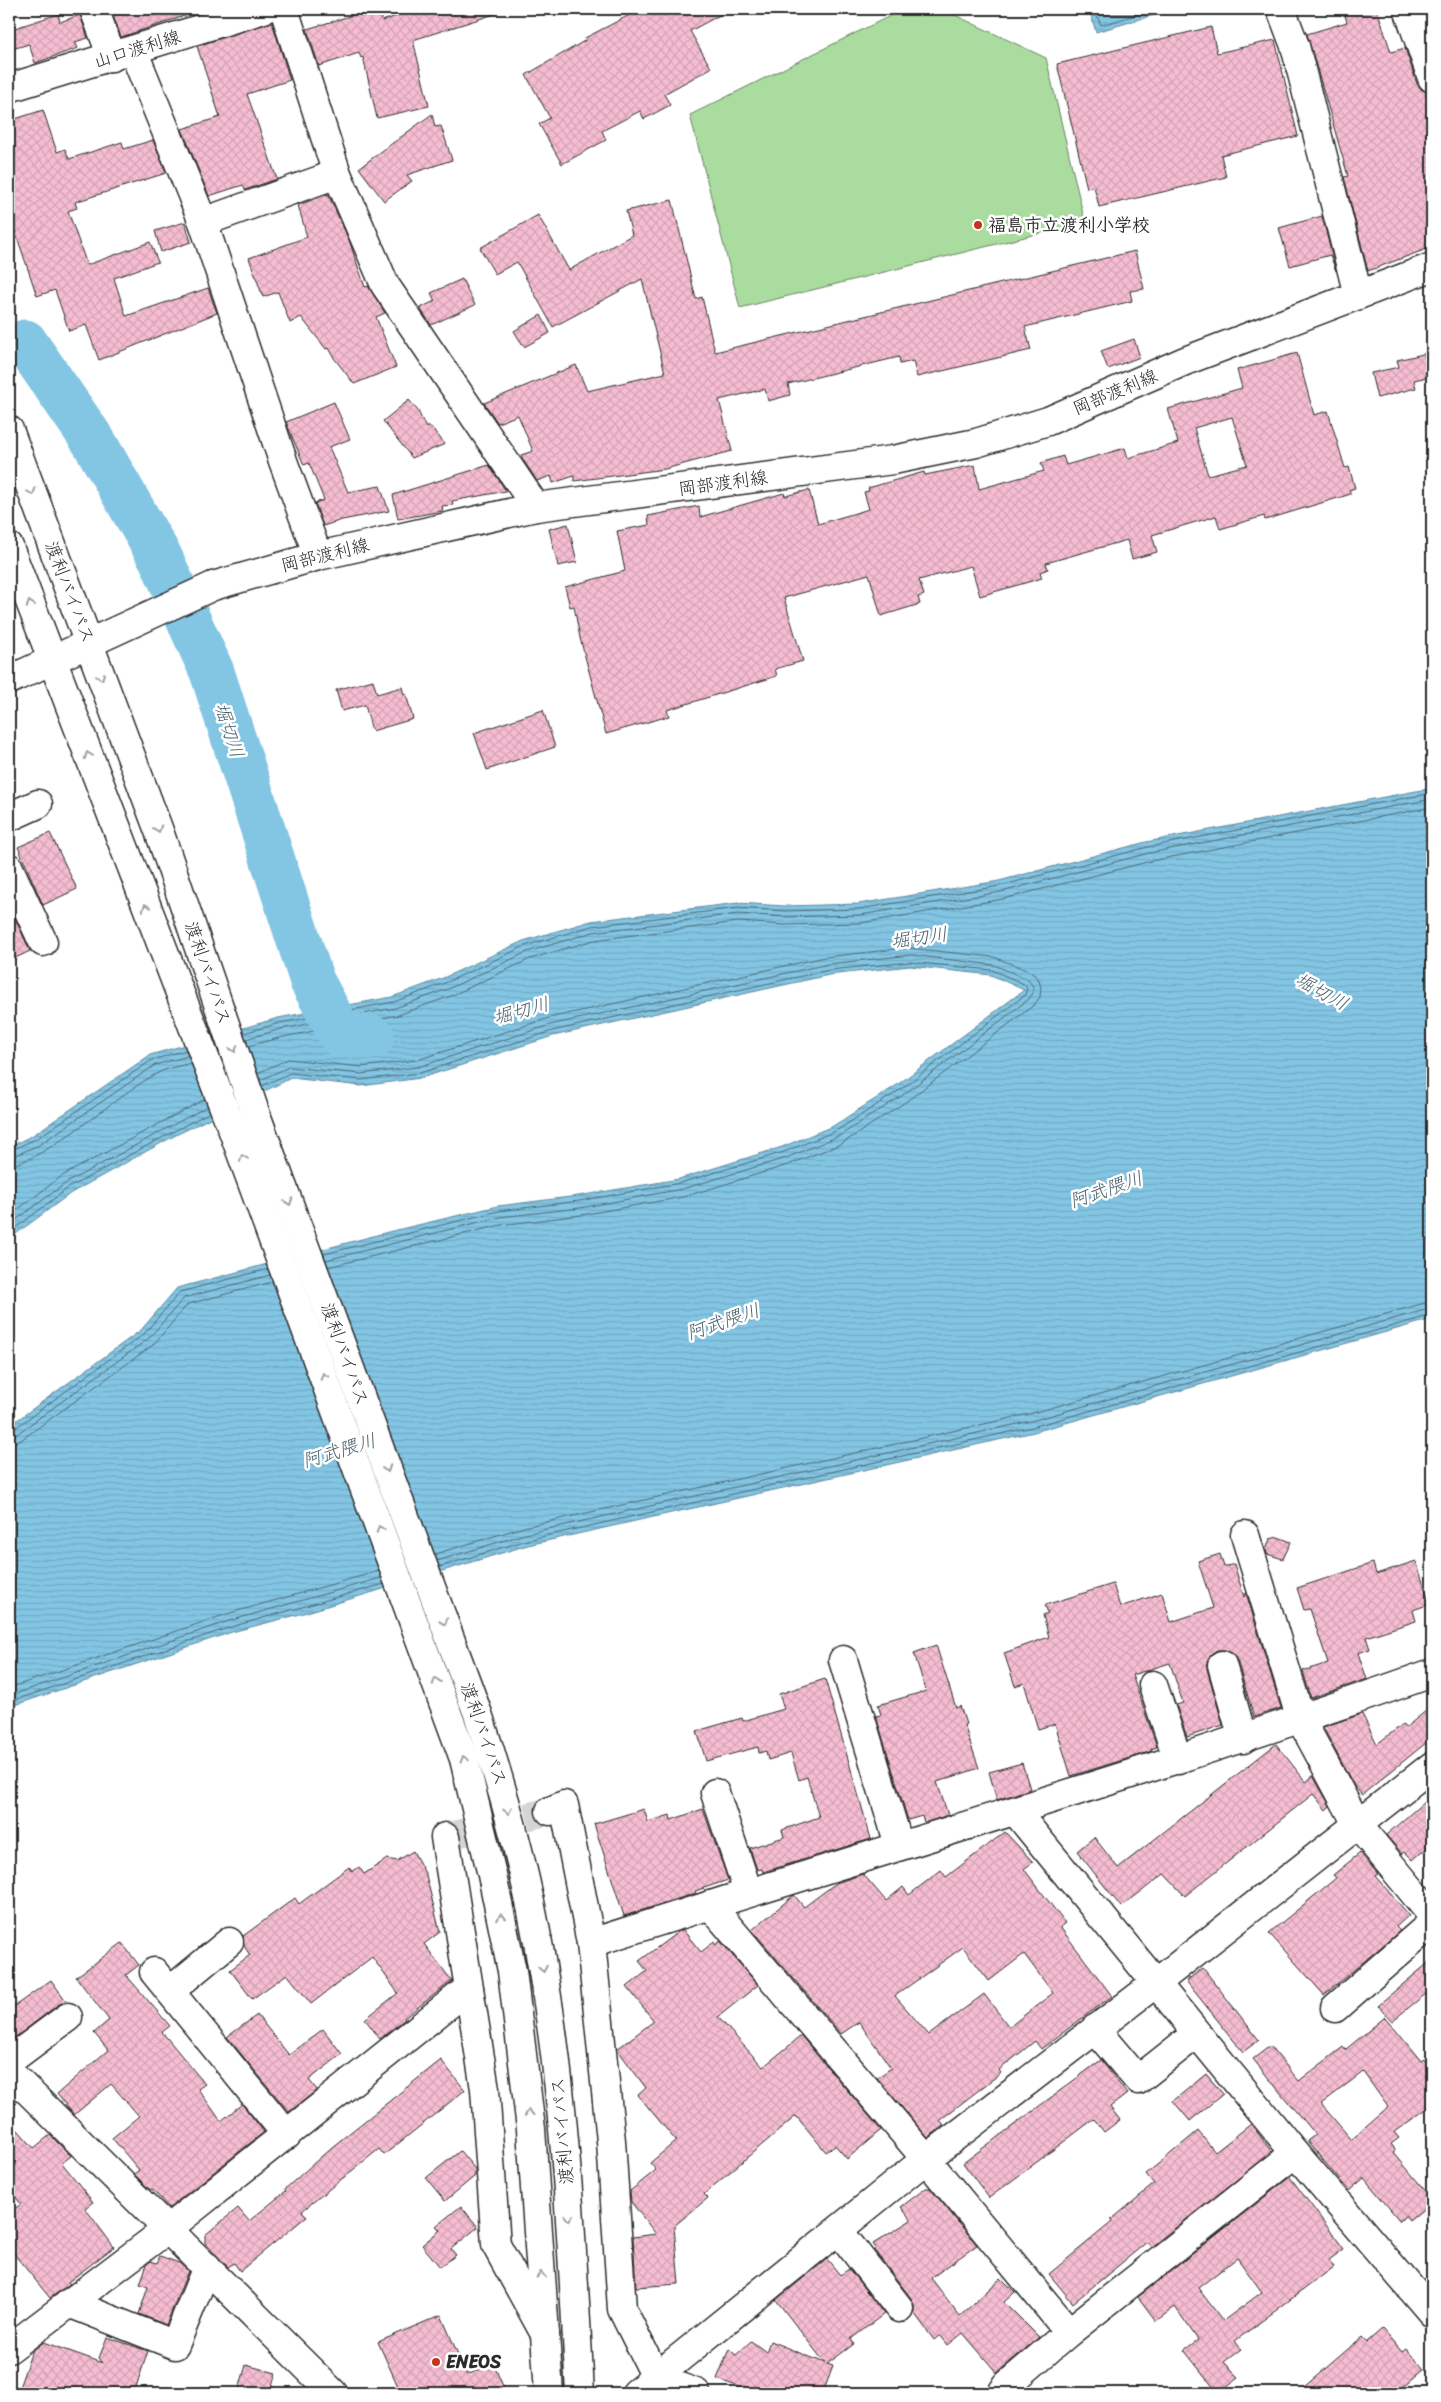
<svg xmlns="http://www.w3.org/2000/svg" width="1441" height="2402" viewBox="0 0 1441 2402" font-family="Sriracha,'Klee One',sans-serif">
  <defs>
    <pattern id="water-rules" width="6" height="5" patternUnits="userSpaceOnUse" patternTransform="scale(1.25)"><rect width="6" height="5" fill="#83c6e4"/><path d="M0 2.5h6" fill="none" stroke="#71aac4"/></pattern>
    <pattern id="building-cross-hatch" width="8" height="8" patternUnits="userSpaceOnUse" patternTransform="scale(1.25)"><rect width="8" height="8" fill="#f6bdd2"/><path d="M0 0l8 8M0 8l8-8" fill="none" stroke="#d3a3b4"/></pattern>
  </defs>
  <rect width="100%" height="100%" fill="#fff"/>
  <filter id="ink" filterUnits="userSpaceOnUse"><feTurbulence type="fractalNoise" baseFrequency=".02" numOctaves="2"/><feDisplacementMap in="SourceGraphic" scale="10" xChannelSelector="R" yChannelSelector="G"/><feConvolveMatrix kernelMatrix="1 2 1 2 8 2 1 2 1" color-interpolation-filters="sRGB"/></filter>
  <g filter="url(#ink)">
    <polygon fill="#a9dc9e" stroke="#6a8464" points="904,9 942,9 1046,58 1085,222 740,308 690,115"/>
    <g fill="url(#water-rules)" stroke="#60889a">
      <polygon points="1089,9 1175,9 1096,32"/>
      <polygon points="1432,788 1432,1319 1034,1432 528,1545 304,1613 232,1632 9,1707 9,1426 141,1330 177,1288 388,1232 498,1206 578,1196 679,1179 782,1147 833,1126 897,1085 1024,990 991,975 910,966 829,975 553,1036 421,1078 361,1086 291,1078 174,1136 71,1193 9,1239 9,1147 33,1135 150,1055 278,1018 392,997 443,978 523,941 591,921 738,903 785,906 858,904 999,881 1146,842"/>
    </g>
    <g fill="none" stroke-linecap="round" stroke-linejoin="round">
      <g stroke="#4e6975" stroke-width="1">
        <polyline points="1094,9 1101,25 1157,9"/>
        <polyline points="244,1033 280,1023 394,1002 445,983 525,946 592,926 738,908 785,911 859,909 1000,886 1148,847 1432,793"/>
        <polyline points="246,1039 281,1029 395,1008 448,989 527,952 593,932 738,914 784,917 860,915 1001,892 1149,853 1432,799"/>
        <polyline points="248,1046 283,1037 398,1015 451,996 530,959 594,940 738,922 784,925 861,923 1003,899 1151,861 1432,807"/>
        <polyline points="258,1073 288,1059 361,1067 417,1060 549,1018 825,957 907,948 994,957 1029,971 1038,978 1041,987 1040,997 1034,1005 907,1101 843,1143 788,1165 683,1197 581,1215 501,1225 328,1267"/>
        <polyline points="260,1080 289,1067 361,1074 418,1067 550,1025 828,964 911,955 994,965 1027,979 1033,986 1033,993 1029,999 903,1095 839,1136 786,1158 682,1189 580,1208 500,1217 326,1260"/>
        <polyline points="262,1086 290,1073 361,1080 420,1073 552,1031 829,970 910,962 992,970 1024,984 1027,988 1025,995 900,1090 836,1131 784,1152 680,1183 579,1201 499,1211 324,1254"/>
        <polyline points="9,1151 36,1139 152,1060 186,1050"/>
        <polyline points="9,1158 39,1145 155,1065 188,1056"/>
        <path d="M9 1165C42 1164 123 1090 158 1073 167 1068 180 1066 191 1063"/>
        <polyline points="9,1216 62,1176 205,1099"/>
        <polyline points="9,1225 66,1183 208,1106"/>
        <polyline points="9,1233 68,1188 210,1112"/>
        <polyline points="9,1430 14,1429 144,1334 180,1292 268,1269"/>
        <polyline points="9,1436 17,1434 148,1339 184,1298 270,1275"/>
        <polyline points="9,1444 21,1440 153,1345 188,1304 272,1282"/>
        <polyline points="435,1554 524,1527 1029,1414 1432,1301"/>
        <polyline points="437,1561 525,1534 1031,1421 1432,1308"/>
        <polyline points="439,1567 527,1540 1032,1427 1432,1315"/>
        <polyline points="9,1688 227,1614 379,1571"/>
        <polyline points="9,1696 229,1621 381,1578"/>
        <polyline points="9,1702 231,1627 384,1584"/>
      </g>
      <polyline stroke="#83c6e4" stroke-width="45" points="25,342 94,442 161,559 212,672 312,981 341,1035 372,1037"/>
    </g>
    <g fill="url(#building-cross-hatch)" stroke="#2b2b2b" fill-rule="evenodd">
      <polygon points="114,9 193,9 193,13 121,37 111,10"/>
      <polygon points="373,9 378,9 382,21 417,9 497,9 498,13 413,40 429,106 377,118 363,57 361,58 359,53 319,66 307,29"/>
      <polygon points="641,9 731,9 690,31 711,68 664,94 670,105 644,119 640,111 602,131 606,140 562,164 539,124 550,118 526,75 586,40 585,38"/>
      <polygon points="1343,9 1377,9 1391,52 1405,48 1417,84 1422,90 1432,93 1432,247 1368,271 1344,177 1348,176 1307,34 1347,22"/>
      <polygon points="58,14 60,22 80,15 88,38 75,42 78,48 35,63 29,44 9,50 9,30"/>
      <polygon points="272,22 290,80 247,94 277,179 245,190 243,185 209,196 182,129 220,117 197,46"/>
      <polygon points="1211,27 1217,53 1275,40 1298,136 1221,155 1226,177 1099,207 1094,186 1087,188 1057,64"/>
      <polygon points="43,110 57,152 65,149 69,159 122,142 124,149 153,140 166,173 75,202 77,208 68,211 87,265 150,242 158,262 114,278 126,316 208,288 217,313 99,360 86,325 69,331 55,290 37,296 9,213 9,121"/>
      <polygon points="432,114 435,127 441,126 452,160 407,175 412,181 384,201 359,168"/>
      <polygon points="328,194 349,240 365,287 368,286 385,313 376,317 396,367 354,384 334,358 329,348 326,349 301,317 290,323 278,292 263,297 249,258 307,237 298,205"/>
      <polygon points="672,200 696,299 702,297 715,352 1135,251 1144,289 1130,291 1132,301 1025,327 1031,350 917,377 913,361 900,364 899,357 788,384 790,395 768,401 765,389 719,400 732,451 665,469 574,481 574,476 553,483 551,476 537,481 522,458 521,455 533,451 518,415 498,423 484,403 576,365 587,391 665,373 642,279 553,327 517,262 495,274 480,248 538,215 569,270 632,235 626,211"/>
      <polygon points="1322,216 1336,271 1330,255 1290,266 1279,228"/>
      <polygon points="185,222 191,242 161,252 155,231"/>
      <polygon points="462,279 475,305 431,325 420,308 435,301 431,293"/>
      <polygon points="541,315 550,333 524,347 514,331"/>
      <polygon points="1134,339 1140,357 1108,369 1101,351"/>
      <polygon points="1432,352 1432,376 1414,380 1416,388 1377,398 1371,373 1399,367 1397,360"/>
      <path d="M1297 353 1314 415 1328 411 1345 468 1349 467 1355 488 1349 490 1351 494 1265 520 1264 516 1220 529 1216 516 1152 535 1157 552 1132 559 1127 540 1046 563 1048 569 1040 572 1042 578 980 596 971 566 919 580 924 595 918 597 920 604 881 616 869 574 784 598 803 661 775 669 777 676 667 710 669 716 606 734 580 638 574 606 570 607 565 587 625 571 617 531 649 525 648 516 699 506 700 517 784 493 785 496 809 490 818 524 869 509 864 492 869 491 868 488 924 472 925 475 975 465 979 489 1044 471 1041 463 1063 456 1066 465 1125 448 1128 458 1178 443 1168 409 1242 388 1237 370ZM1232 417 1247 465 1208 475 1194 428Z"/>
      <polygon points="409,400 418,411 426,428 430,426 445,444 412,458 383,421"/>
      <polygon points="334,402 350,439 329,447 348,492 380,486 389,511 342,520 323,526 315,503 324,500 309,463 304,465 286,422"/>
      <polygon points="489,465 506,491 452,501 453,505 442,506 443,511 398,519 393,495"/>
      <polygon points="568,524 577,562 558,566 549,529"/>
      <polygon points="373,680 377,694 402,687 404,695 406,694 413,719 372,731 365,705 342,711 336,690"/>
      <polygon points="543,710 555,747 487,770 474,733"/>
      <polygon points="50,833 77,889 43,905 18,847"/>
      <polygon points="9,905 30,951 9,961"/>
      <polygon points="1278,1537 1291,1542 1283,1559 1267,1554 1266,1550 1270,1539"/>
      <polygon points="1220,1554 1224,1567 1234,1564 1244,1597 1246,1593 1281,1708 1254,1717 1237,1660 1233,1654 1226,1650 1217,1650 1211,1654 1207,1661 1207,1669 1223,1725 1187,1737 1176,1705 1183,1703 1170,1663 1132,1675 1157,1747 1151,1749 1152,1751 1071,1776 1055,1724 1038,1729 1024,1683 1015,1686 1004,1653 1049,1637 1043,1615 1048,1613 1045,1605 1113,1584 1120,1607 1162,1593 1171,1622 1213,1608 1198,1561"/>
      <polygon points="1416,1561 1430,1604 1413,1610 1416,1621 1366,1637 1370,1649 1358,1653 1367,1679 1311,1698 1303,1671 1328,1663 1310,1609 1304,1610 1297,1588 1373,1563 1376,1574"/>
      <polygon points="936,1645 956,1708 960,1706 966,1724 964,1725 979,1768 937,1782 948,1815 927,1822 924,1822 922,1816 908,1820 876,1716 881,1715 878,1705 926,1691 914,1653"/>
      <polygon points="825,1679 871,1839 763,1872 762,1869 757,1870 750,1848 784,1837 782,1830 819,1817 807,1777 799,1780 791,1753 768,1760 766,1751 759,1753 758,1747 706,1761 697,1731 742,1718 743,1721 784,1709 779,1694"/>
      <polygon points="1432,1706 1432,1738 1362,1795 1354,1786 1323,1727 1362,1714 1377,1744 1403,1724 1405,1728"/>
      <polygon points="1276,1744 1306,1782 1313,1776 1330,1806 1326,1810 1313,1794 1185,1896 1164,1874 1121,1907 1077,1851 1094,1837 1118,1868"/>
      <polygon points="1022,1763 1030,1789 997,1800 989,1772"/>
      <polygon points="1432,1795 1432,1843 1413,1860 1405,1852 1402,1854 1386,1835"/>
      <polygon points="644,1809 648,1822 670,1815 671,1820 703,1809 728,1880 695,1891 696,1893 624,1916 594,1824"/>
      <path d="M1005 1832 1033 1862 1024 1869 1065 1923 1060 1927 1112 1996 1041 2049 1035 2041 999 2070 1001 2073 940 2120 944 2125 928 2138 877 2078 891 2068 859 2022 841 2034 752 1930 794 1895 804 1907 836 1883 863 1874 886 1901 903 1887 909 1895 941 1870 946 1877ZM963 1947 989 1981 1024 1954 1053 1993 1009 2027 984 1994 929 2035 895 1996Z"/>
      <polygon points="413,1851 426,1875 440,1932 424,1944 452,1981 404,2018 405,2019 380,2039 365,2019 398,1993 372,1957 311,2004 287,1974 252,1999 230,1970 250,1955 244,1946 243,1936 295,1898 299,1904 349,1867 352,1872 359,1867 364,1874 387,1859 397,1861"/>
      <polygon points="1360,1853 1378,1874 1375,1876 1409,1915 1396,1927 1400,1931 1324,1995 1269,1933 1336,1878 1333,1875"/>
      <polygon points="683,1930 701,1952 714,1942 716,1945 720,1941 758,1985 718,2017 763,2067 801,2036 881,2130 847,2159 835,2145 826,2152 796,2116 704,2194 708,2198 674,2226 679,2284 636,2287 633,2237 656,2234 631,2202 630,2191 656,2170 650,2163 676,2141 638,2095 646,2088 617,2049 654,2021 627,1987 647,1971 639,1961 678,1932"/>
      <polygon points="122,1943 139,1965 126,1975 170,2026 162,2032 205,2084 198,2089 221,2121 242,2104 264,2132 169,2208 152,2189 150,2190 134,2174 139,2170 112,2138 139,2116 111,2084 74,2115 57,2094 108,2050 94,2033 109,2020 76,1977"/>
      <polygon points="1432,1960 1432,1989 1392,2021 1378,2005"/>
      <polygon points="1203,1968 1259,2040 1243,2052 1186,1981"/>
      <polygon points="51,1980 67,2002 59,2004 9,2042 9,2010"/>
      <polygon points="257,2015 289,2055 323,2029 342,2054 309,2080 317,2090 289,2112 227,2037"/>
      <path d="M1385 2017 1421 2061 1424 2059 1432 2071V2105L1394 2132 1399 2138 1391 2144 1396 2150 1394 2153 1432 2199V2202L1409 2221 1405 2216 1400 2221 1364 2178 1349 2191 1307 2141 1315 2135 1253 2059 1270 2046 1299 2081 1343 2047 1345 2050ZM1363 2072 1388 2107 1351 2139 1321 2104Z"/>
      <polygon points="441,2060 465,2090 384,2155 379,2149 302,2211 307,2216 240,2271 234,2263 228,2267 205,2243 205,2235 238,2208 249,2221 286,2191 285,2189 332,2147"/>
      <polygon points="1101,2060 1127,2094 1110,2107 1120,2120 1104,2132 1094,2119 989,2198 963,2163"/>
      <polygon points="1206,2074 1223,2094 1190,2121 1173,2101"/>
      <polygon points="9,2120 34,2148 50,2135 71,2156 62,2163 93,2202 85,2208 114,2247 68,2282 70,2284 50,2298 9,2248 9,2213 21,2204 9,2189"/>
      <polygon points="1251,2124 1272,2152 1151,2247 1147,2242 1073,2303 1049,2274 1112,2222 1111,2220 1154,2184 1146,2174 1198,2131 1215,2152"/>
      <polygon points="460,2151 475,2169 475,2176 445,2201 426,2178"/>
      <path d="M1290 2177 1344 2249 1329 2260 1334 2267 1235 2341 1241 2349 1224 2362 1239 2377 1218 2393 1184 2350 1198 2340 1175 2307 1156 2321 1138 2297ZM1237 2258 1262 2292 1223 2321 1198 2288Z"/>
      <polygon points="926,2188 930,2188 977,2245 931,2278 960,2316 1001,2278 1015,2292 1004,2302 1039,2337 997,2373 963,2333 948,2345 940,2335 934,2340 914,2313 914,2305 911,2298 874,2250 876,2248 873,2244 911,2220 901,2207"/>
      <polygon points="461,2206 478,2227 451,2249 456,2255 440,2267 422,2245 440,2230 436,2226"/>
      <polygon points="160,2256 179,2263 188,2271 166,2325 139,2314 148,2287 140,2284 147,2264 151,2261 157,2263"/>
      <polygon points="827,2259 840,2275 849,2269 884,2314 851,2339 854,2344 827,2364 833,2366 823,2393 756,2393 717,2379 729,2349 736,2355 751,2341 766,2352 770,2341 825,2363 776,2300"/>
      <polygon points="441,2315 467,2375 493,2363 506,2393 401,2393 378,2342"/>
      <polygon points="1382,2329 1402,2352 1406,2349 1424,2369 1396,2393 1297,2393 1362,2337 1367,2342"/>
      <polygon points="107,2337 148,2351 134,2393 17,2393 32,2351 44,2342 103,2363 99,2358"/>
      <polygon points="246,2365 276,2373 270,2393 238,2393"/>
    </g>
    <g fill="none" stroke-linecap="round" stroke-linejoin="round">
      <polyline stroke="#d5d5d5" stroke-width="28" stroke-dasharray="28 14" stroke-linecap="butt" points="445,1837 550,1811"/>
      <g stroke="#2b2b2b" stroke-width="31">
        <g id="minor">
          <polyline points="94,9 112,57"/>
          <polyline points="284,9 337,174 385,285 536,507"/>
          <polyline points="1281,9 1295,46 1358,295"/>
          <polyline points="1408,9 1432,78"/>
          <polyline points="133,50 203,222 283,461 318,556"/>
          <polyline points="203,222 337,174"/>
          <polyline points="9,817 38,804"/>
          <polyline points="9,868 43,942"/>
          <polyline points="1245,1535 1301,1720 1357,1824 1432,1915"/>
          <polyline points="843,1660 899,1845"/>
          <polyline points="1222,1665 1243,1739"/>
          <polyline points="1153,1685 1178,1760"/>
          <polyline points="715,1793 748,1892"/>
          <polyline points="550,1811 564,1805 591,1943 611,2141 622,2309 657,2379 696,2393"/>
          <polyline points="1016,1812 1295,2153 1432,2313"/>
          <polyline points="445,1837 485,2089 496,2245 545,2334"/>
          <polyline points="710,1905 926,2159 1069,2332"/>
          <path d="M591 1943C871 1853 1154 1772 1432 1673"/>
          <polyline points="154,1972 287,2135"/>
          <polyline points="170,1991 229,1942"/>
          <polyline points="1335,2008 1432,1923"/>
          <polyline points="1095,2029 1138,2080 1196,2034"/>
          <polyline points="9,2061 68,2017"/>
          <polyline points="9,2072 333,2393"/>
          <polyline points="839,2231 899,2308"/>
          <polyline points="69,2303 175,2345 207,2267"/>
          <polyline points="9,2349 169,2228 469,1988"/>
          <polyline points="636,2393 926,2159 1156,1983 1432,1766"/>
          <polyline points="1002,2393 1007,2385 1069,2332 1295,2153"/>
        </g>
      </g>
      <g stroke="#2b2b2b" stroke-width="31">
        <g id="major">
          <polyline points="9,88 264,9"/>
          <polyline points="9,680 213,586 318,556 536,507 893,460 976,443 1048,421 1185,361 1432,267"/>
        </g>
      </g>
      <g stroke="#2b2b2b" stroke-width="31">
        <g id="highway">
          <path d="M9 430 159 831 255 1112 478 1714C507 1800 530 1888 544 1978 567 2115 572 2255 580 2393"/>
          <polyline points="9,547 233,1131 464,1759 492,1875 512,1971 531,2129 549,2393"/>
        </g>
      </g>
      <use href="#minor" stroke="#fff" stroke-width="28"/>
      <use href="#major" stroke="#fff" stroke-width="28"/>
      <use href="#highway" stroke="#fff" stroke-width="28"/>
    </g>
    <defs><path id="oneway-chevron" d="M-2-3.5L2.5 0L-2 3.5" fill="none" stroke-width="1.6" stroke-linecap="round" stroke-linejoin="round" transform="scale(1.25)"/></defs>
    <g stroke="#a0a0a0">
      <use href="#oneway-chevron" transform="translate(32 492) rotate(69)"/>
      <use href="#oneway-chevron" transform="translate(30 604) rotate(-110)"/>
      <use href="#oneway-chevron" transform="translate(101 677) rotate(69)"/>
      <use href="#oneway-chevron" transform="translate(88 755) rotate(-111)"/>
      <use href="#oneway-chevron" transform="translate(158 829) rotate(70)"/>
      <use href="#oneway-chevron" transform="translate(146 907) rotate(-111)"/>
      <use href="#oneway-chevron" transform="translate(234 1049) rotate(71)"/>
      <use href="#oneway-chevron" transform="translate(243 1158) rotate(-111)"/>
      <use href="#oneway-chevron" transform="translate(289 1202) rotate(70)"/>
      <use href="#oneway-chevron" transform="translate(324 1376) rotate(-110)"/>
      <use href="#oneway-chevron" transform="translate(387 1469) rotate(70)"/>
      <use href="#oneway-chevron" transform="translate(380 1529) rotate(-110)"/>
      <use href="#oneway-chevron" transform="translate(444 1622) rotate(70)"/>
      <use href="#oneway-chevron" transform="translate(436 1681) rotate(-110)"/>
      <use href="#oneway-chevron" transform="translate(464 1759) rotate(-106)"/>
      <use href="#oneway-chevron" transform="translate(508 1811) rotate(77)"/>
      <use href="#oneway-chevron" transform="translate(501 1917) rotate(-101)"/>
      <use href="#oneway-chevron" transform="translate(543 1969) rotate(79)"/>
      <use href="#oneway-chevron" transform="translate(529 2113) rotate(-96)"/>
      <use href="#oneway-chevron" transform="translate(569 2218) rotate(86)"/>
      <use href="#oneway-chevron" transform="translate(541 2275) rotate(-93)"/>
    </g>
  </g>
  <g fill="#c8321e" stroke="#fff" stroke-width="2">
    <circle cx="978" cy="225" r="5"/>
    <circle cx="436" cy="2362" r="5"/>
  </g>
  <g text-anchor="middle" stroke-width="5" stroke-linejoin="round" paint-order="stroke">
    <g font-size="18" fill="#2b2b2b" stroke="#fff">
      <text transform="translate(137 49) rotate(-17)" y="6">山口渡利線</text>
      <text transform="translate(1115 392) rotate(-23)" y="6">岡部渡利線</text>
      <text transform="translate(723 483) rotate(-8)" y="6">岡部渡利線</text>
      <text transform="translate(325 555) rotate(-14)" y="6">岡部渡利線</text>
      <text transform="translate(70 592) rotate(69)" y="6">渡利バイパス</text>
      <text transform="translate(208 973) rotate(71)" y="6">渡利バイパス</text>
      <text transform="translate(345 1354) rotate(70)" y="6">渡利バイパス</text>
      <text transform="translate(484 1734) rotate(71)" y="6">渡利バイパス</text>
      <text transform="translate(562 2131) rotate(-95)" y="6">渡利バイパス</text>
    </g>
    <g font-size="18" font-weight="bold" fill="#2b2b2b" stroke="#fff" text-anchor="start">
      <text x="988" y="231">福島市立渡利小学校</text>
      <text x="446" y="2368">ENEOS</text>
    </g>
    <g font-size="19" font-style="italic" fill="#4a616c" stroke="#fff">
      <text transform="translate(230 730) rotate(72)" y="7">堀切川</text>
      <text transform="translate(919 937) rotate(-8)" y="7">堀切川</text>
      <text transform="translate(1322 991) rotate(29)" y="7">堀切川</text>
      <text transform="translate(521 1010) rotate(-15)" y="7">堀切川</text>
      <text transform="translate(1106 1189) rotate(-19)" y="7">阿武隈川</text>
      <text transform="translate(723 1321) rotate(-19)" y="7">阿武隈川</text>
      <text transform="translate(339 1450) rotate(-17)" y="7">阿武隈川</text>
    </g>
  </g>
  <rect width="1441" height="2402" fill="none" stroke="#fff" stroke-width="30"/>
  <rect x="15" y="15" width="1411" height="2372" fill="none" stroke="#2b2b2b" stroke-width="2" filter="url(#ink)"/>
</svg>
